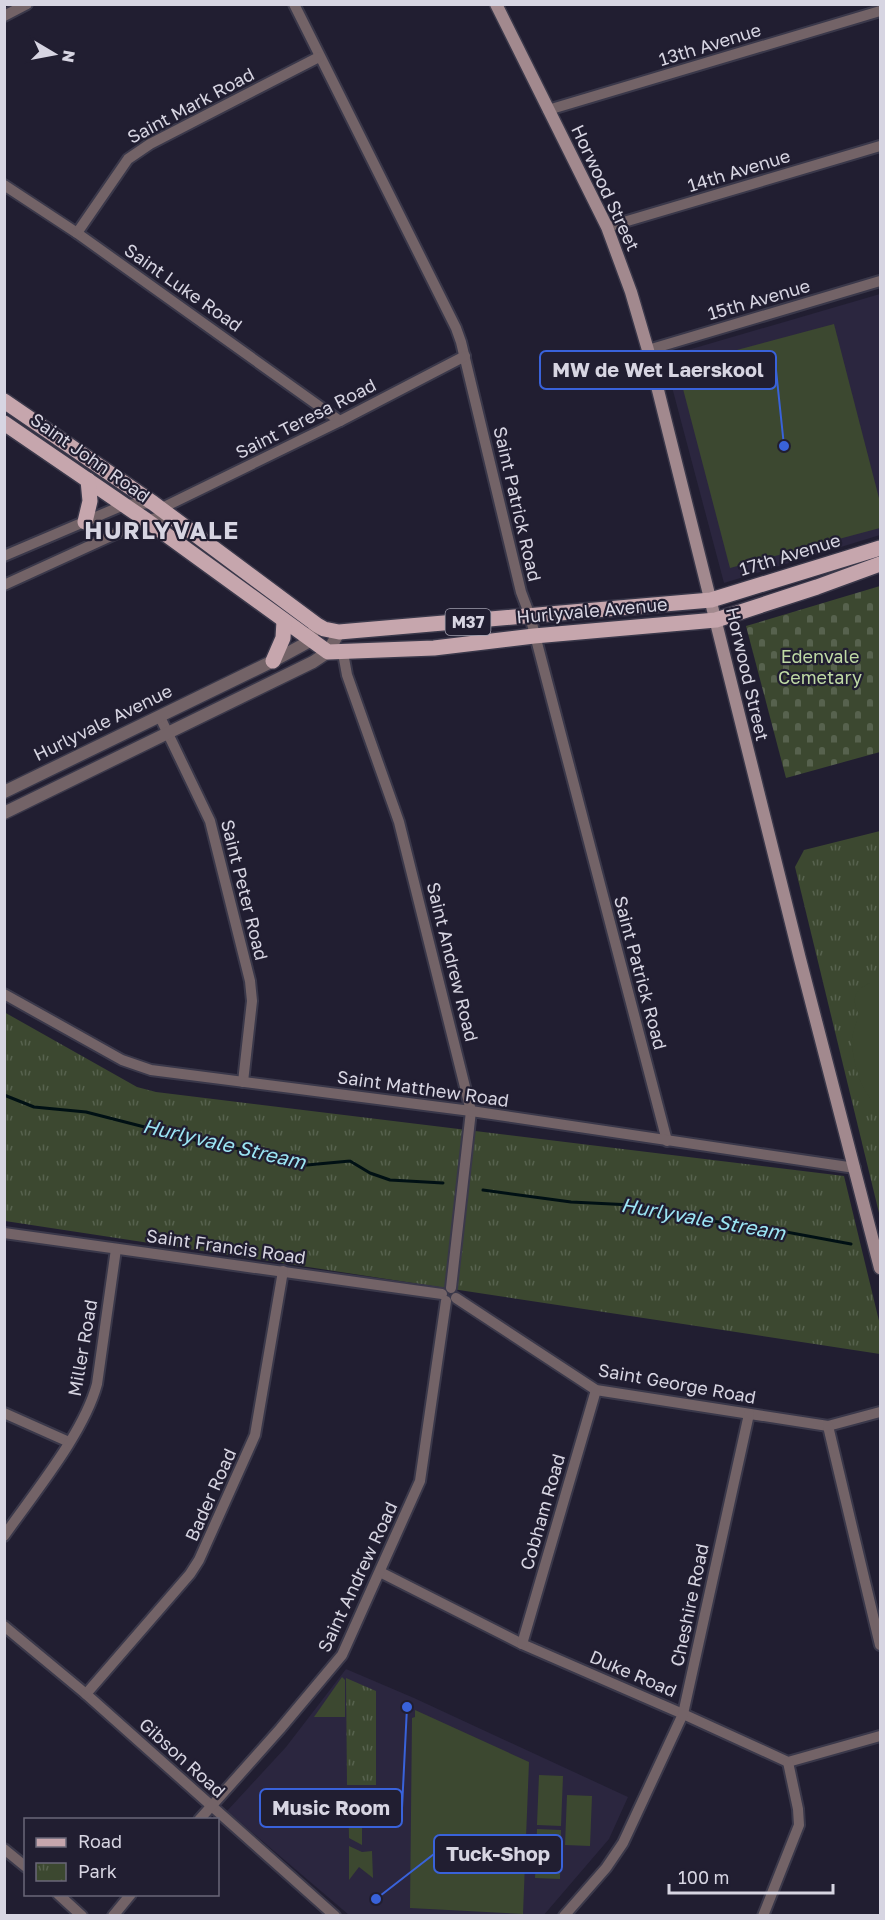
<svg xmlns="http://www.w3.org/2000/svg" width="885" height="1920" viewBox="0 0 885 1920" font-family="'Golos Text',sans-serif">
  <defs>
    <pattern id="cemetery-stones" width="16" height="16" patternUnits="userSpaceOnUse" patternTransform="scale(1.5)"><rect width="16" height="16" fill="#3c4830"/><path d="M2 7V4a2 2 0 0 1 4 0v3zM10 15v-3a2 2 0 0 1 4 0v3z" fill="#57624e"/></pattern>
    <pattern id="park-tufts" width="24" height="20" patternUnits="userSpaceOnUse" patternTransform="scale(1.5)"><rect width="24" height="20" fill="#3c4830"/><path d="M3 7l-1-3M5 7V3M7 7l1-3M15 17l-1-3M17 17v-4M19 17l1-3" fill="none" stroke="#57624e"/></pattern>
  </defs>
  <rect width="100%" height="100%" fill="#211e31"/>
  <g fill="#2b263f">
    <polygon points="880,294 880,535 724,583 664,357"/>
    <polygon points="346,1669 414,1698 628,1797 609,1839 543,1916 349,1915 227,1811 286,1747"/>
  </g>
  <polygon fill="url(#cemetery-stones)" points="880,586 880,752 786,778 746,626"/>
  <g fill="url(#park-tufts)">
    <polygon points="880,831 880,1217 795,867 804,850"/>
    <polygon points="4,1012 137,1087 156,1092 844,1176 880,1325 880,1354 5,1221"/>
    <polygon points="346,1678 376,1691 376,1785 347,1785"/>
  </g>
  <g fill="#3c4830">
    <polygon points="834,324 880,502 880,528 730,568 677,366"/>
    <path d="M870 983H880V1108C862 1095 854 1066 852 1044 851 1034 856 1026 858 1017 859 1011 855 1008 855 1003 853 993 862 986 870 983Z"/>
    <polygon points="342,1677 345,1680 345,1717 314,1717"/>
    <polygon points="415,1710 529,1762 523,1914 410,1908 412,1718 415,1717"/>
    <polygon points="539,1775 563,1776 561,1826 537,1825"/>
    <polygon points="348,1792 377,1792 377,1808 362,1808 362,1845 349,1838"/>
    <polygon points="567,1795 592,1796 590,1846 565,1845"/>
    <polygon points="537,1829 561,1830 560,1879 535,1878"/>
    <polygon points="349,1846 362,1852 372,1851 373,1878 359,1867 349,1880"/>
  </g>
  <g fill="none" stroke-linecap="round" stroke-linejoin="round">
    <g stroke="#001014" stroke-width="3">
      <polyline points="4,1095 34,1107 86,1112 207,1143 257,1152 307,1165 350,1161 370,1173 390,1180 443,1183"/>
      <polyline points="483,1190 571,1202 632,1205 681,1218 748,1225 851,1244"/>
    </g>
    <g stroke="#3a384a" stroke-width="14">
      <g id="minor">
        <polyline points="294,4 456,328 461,342 521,592 530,616 667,1141"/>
        <polyline points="4,16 27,4"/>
        <polyline points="548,110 880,11"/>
        <polyline points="4,185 77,233 340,421"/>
        <polyline points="607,227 880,146"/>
        <polyline points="77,233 128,159 150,144 319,57"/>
        <polyline points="648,350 880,281"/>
        <polyline points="160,509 340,421 465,356"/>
        <polyline points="4,556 124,505 153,503"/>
        <polyline points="4,585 146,520 169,516"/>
        <polyline points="343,653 347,675 399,822 471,1111 451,1288"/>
        <polyline points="160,717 210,821 250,981 252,1001 243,1082"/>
        <polyline points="4,994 122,1060 151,1070 471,1111 855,1168"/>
        <polyline points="4,1233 442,1294"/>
        <polyline points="456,1298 596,1390 828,1426 880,1412"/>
        <polyline points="4,1413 69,1442"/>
        <polyline points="828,1426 880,1645"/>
        <path d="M4 1536C34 1493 84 1433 97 1384L116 1249"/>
        <polyline points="380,1572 522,1644 683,1714 788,1762 880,1736"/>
        <polyline points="4,1626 86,1694 335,1916"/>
        <polyline points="522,1644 596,1390"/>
        <polyline points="86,1694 190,1574 199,1560 255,1435 283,1271"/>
        <polyline points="199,1820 280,1729 342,1655 420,1481 446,1301"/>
        <polyline points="4,1849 26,1867"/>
        <polyline points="58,1894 82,1916"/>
        <polyline points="113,1916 131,1894"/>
        <polyline points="564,1916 606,1868 623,1843 683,1714 749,1414"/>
        <polyline points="763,1916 799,1825 798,1809 788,1762"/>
      </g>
    </g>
    <g stroke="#3a384a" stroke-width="15">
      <g id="tertiary">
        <polyline points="4,792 273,661 310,641 313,632"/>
        <polyline points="4,813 313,662 328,652 339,632"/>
      </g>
    </g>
    <g stroke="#3a384a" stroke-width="15">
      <polyline id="secondary" points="496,4 607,227 631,292 648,350 800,959 880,1268"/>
    </g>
    <g stroke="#3a384a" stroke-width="18">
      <g id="primary">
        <polyline points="4,401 153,503 317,625 324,629 339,632 711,600 880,548"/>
        <polyline points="4,423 146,520 328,652 434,648 534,636 716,620 817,587 880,564"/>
        <polyline points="85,522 90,501 88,480"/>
        <polyline points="273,661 283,638 284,621"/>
      </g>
    </g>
    <use href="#minor" stroke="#736367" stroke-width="10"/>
    <use href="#tertiary" stroke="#736367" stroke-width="12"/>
    <use href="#secondary" stroke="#a2898e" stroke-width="12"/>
    <use href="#primary" stroke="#c6a6ad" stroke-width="15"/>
  </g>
  <g text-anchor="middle" stroke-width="4.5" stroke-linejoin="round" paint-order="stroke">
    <rect fill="#211e31" stroke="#a09ead" stroke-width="1.5" x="445.5" y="609" width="45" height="26" rx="4.5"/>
    <g font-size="16" font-weight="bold" fill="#d7d5e2">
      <text x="468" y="628">M37</text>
    </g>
    <g font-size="18" fill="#d7d5e2" stroke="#211e31">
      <text transform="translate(710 45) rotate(-17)" y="6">13th Avenue</text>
      <text transform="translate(191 106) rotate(-28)" y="6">Saint Mark Road</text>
      <text transform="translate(739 171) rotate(-17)" y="6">14th Avenue</text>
      <text transform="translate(605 188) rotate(65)" y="6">Horwood Street</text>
      <text transform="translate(183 288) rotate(35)" y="6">Saint Luke Road</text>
      <text transform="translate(759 300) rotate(-16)" y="6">15th Avenue</text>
      <text transform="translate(306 419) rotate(-27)" y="6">Saint Teresa Road</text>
      <text transform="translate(90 458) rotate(35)" y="6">Saint John Road</text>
      <text transform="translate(517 504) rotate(77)" y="6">Saint Patrick Road</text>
      <text transform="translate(790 555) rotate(-17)" y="6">17th Avenue</text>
      <text transform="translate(592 611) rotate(-5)" y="6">Hurlyvale Avenue</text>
      <text transform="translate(747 674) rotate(77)" y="6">Horwood Street</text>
      <text transform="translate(103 723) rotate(-26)" y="6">Hurlyvale Avenue</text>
      <text transform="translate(244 890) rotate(76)" y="6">Saint Peter Road</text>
      <text transform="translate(452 962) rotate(76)" y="6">Saint Andrew Road</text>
      <text transform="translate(640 973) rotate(75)" y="6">Saint Patrick Road</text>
      <text transform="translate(423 1089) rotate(8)" y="6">Saint Matthew Road</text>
      <text transform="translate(226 1247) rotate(8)" y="6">Saint Francis Road</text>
      <text transform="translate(83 1348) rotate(-80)" y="6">Miller Road</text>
      <text transform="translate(677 1384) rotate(10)" y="6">Saint George Road</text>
      <text transform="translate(211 1495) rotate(-66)" y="6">Bader Road</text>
      <text transform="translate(543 1512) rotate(-74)" y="6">Cobham Road</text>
      <text transform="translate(358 1577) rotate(-65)" y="6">Saint Andrew Road</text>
      <text transform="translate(690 1605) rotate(-78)" y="6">Cheshire Road</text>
      <text transform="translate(633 1674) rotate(23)" y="6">Duke Road</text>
      <text transform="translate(182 1758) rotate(42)" y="6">Gibson Road</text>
    </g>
    <g font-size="18" fill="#bfdaa5" stroke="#211e31">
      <text x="820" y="663">Edenvale<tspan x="820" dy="21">Cemetary</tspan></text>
    </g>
    <g font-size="20" font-style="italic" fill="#9be5f4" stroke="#211e31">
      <text transform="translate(224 1144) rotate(13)" y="7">Hurlyvale Stream</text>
      <text transform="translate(703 1219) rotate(10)" y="7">Hurlyvale Stream</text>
    </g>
    <g font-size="24" font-weight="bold" letter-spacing="1.5" fill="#d7d5e2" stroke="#211e31">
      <text x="162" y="539">HURLYVALE</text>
    </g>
  </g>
  <path fill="none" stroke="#3962da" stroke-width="2" d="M784 446L776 370M407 1707L402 1808M376 1899L434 1854"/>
  <g fill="#3962da" stroke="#211e31" stroke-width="2">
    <circle cx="784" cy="446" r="6"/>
    <circle cx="407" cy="1707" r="6"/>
    <circle cx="376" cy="1899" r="6"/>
  </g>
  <g fill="#211e31" stroke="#3962da" stroke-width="2">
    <rect x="540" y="351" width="236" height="38" rx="6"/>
    <rect x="260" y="1789" width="142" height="38" rx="6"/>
    <rect x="434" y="1835" width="128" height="38" rx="6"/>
  </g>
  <g font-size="20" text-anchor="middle" font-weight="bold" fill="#d7d5e2">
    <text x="658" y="377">MW de Wet Laerskool</text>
    <text x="331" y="1815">Music Room</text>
    <text x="498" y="1861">Tuck-Shop</text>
  </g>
  <rect width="885" height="1920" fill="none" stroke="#d7d5e2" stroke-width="12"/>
  <rect x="24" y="1818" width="195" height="78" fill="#211e31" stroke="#6a6778" stroke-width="1.5"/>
  <rect x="36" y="1838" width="30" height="9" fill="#c6a6ad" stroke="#6a6778" stroke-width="1.5"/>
  <text x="78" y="1848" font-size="18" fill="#d7d5e2">Road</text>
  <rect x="36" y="1863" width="30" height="18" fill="url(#park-tufts)" stroke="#6a6778" stroke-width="1.5"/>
  <text x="78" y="1878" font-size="18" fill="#d7d5e2">Park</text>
  <g transform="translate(54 54) rotate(100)" stroke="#211e31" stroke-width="4.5" paint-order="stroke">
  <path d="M0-4.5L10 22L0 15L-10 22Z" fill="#d7d5e2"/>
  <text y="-9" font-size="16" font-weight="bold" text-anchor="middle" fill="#d7d5e2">N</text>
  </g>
  <path d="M669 1884v9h164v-9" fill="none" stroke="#d7d5e2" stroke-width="3"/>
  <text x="678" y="1884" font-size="18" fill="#d7d5e2" stroke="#211e31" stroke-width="4.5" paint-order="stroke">100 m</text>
</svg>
